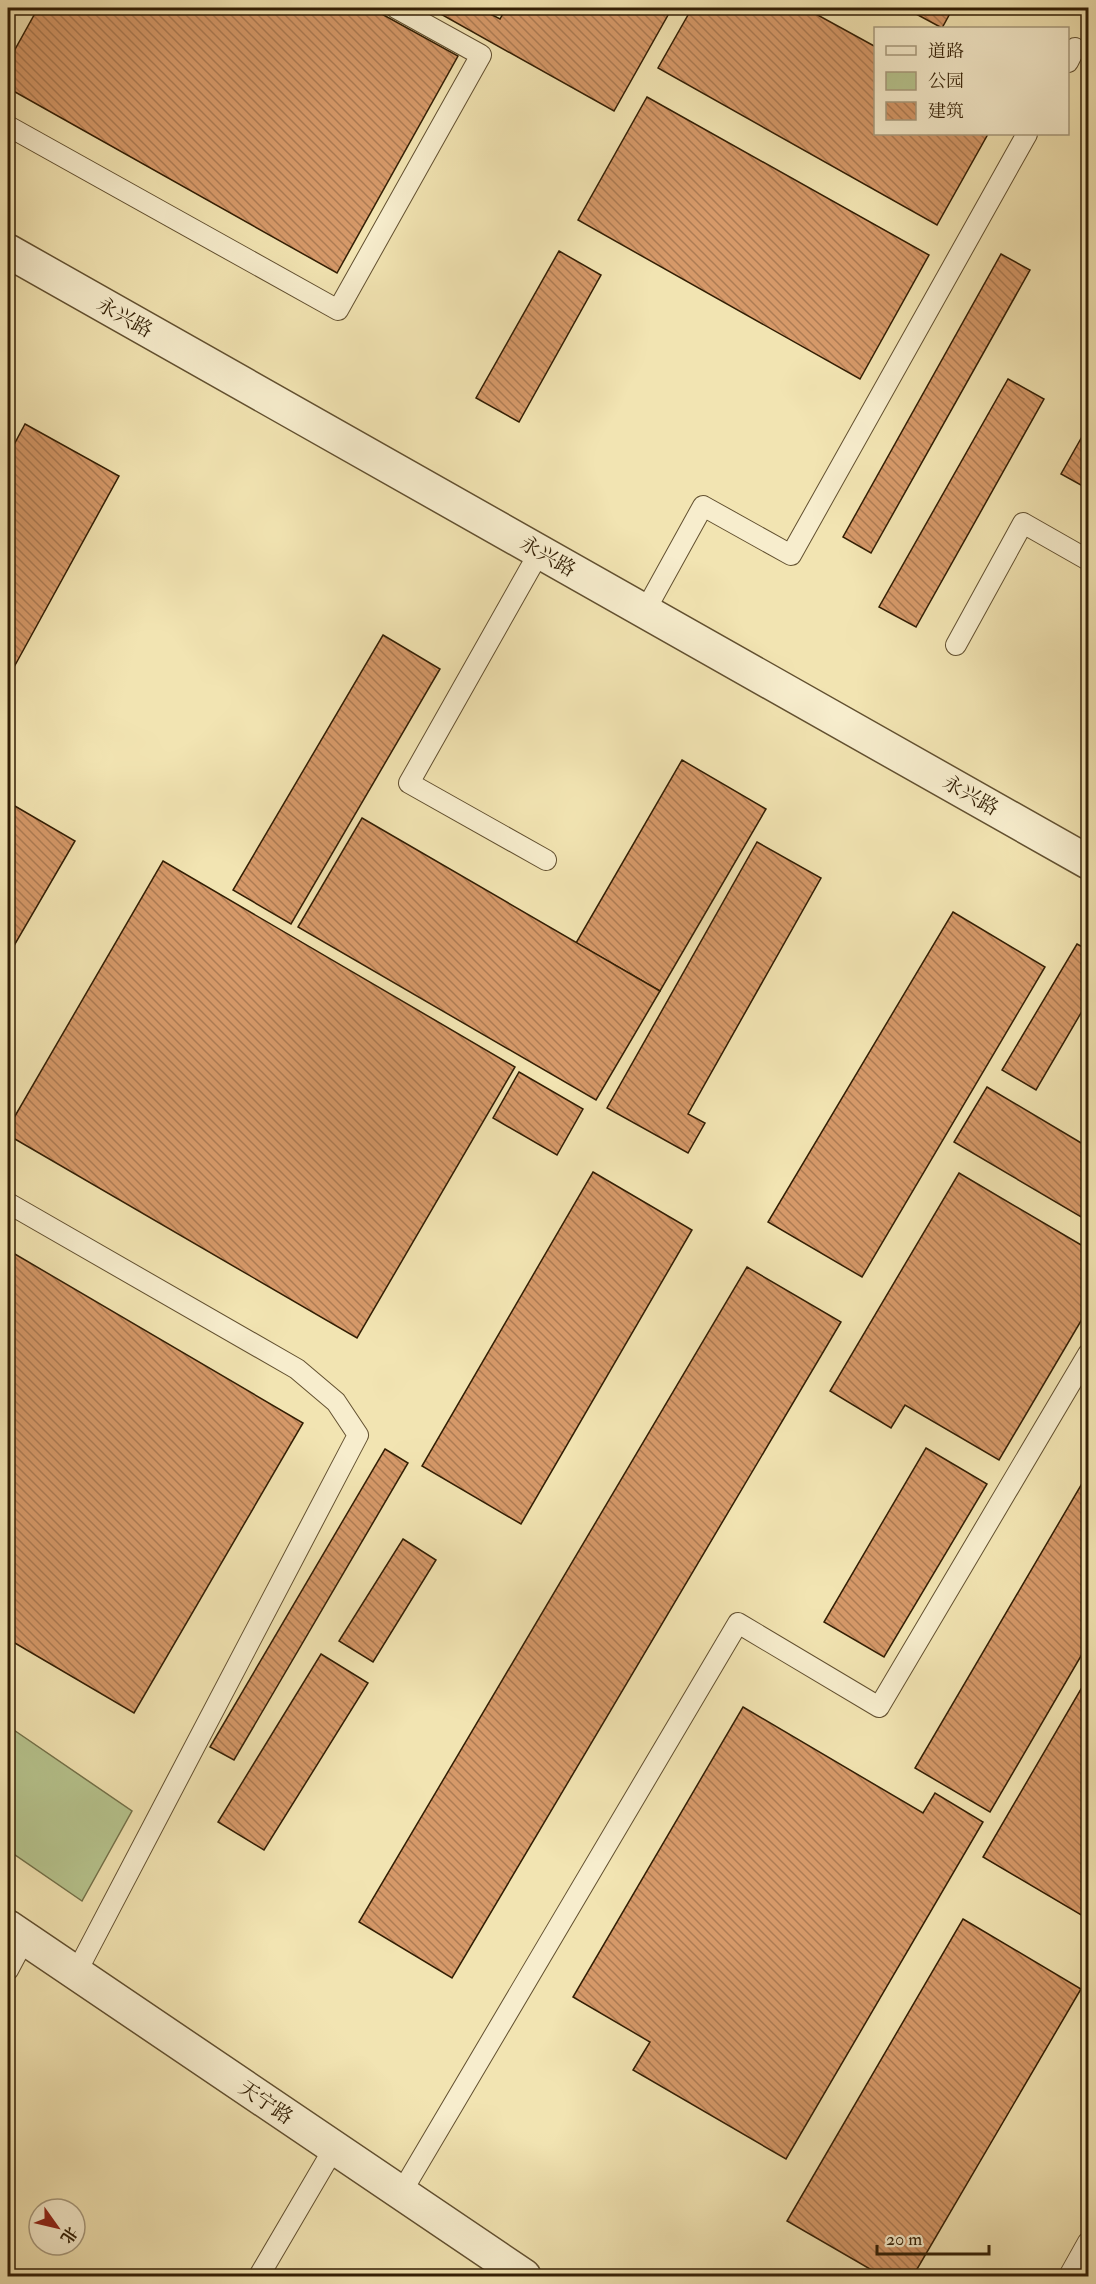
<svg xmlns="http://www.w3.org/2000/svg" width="1096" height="2284" viewBox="0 0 1096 2284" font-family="'IM FELL Double Pica','Noto Serif SC',serif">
  <defs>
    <pattern id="building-back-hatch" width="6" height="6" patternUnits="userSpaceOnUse" patternTransform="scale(1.5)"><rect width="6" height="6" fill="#d69969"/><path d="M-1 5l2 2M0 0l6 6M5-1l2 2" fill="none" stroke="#ae7c54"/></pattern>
  </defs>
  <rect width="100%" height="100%" fill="#f2e4b2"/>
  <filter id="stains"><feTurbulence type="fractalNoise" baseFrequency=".00333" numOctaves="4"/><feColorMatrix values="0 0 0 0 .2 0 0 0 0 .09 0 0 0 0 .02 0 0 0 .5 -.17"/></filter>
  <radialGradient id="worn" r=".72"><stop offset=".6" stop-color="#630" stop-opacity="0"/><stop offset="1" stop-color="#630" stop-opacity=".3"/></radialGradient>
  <polygon fill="#b7c58f" stroke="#74724a" stroke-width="1.5" points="8,1726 132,1811 82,1901 8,1850"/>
  <g fill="url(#building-back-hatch)" stroke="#321e04" stroke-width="1.5">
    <polygon points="38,8 371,8 458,56 337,273 8,88 8,62"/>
    <polygon points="430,8 479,8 500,19 506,8 672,8 614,111"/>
    <polygon points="692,8 805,8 876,47 876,134 988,134 937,225 658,68"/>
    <polygon points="905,8 953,8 942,28"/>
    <polygon points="647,97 929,255 860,379 578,220"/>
    <polygon points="559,251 601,275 519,422 476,398"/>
    <polygon points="1001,254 1030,270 871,553 843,537"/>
    <polygon points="1008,379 1044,399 916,627 879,607"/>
    <polygon points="25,424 119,476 8,678 8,456"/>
    <polygon points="1088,426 1088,489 1061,474"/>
    <polygon points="383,635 440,669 291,924 233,890"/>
    <polygon points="682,760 766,809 660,991 576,943"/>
    <polygon points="8,802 75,841 8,956"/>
    <polygon points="362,818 660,991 596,1100 298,927"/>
    <polygon points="757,842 821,878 688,1114 705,1123 688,1153 607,1108"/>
    <polygon points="163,861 515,1067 357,1338 8,1135 8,1128"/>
    <polygon points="953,912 1045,967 862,1277 768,1222"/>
    <polygon points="1077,944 1088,950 1088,1001 1036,1090 1002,1070"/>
    <polygon points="519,1072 583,1109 557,1155 493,1118"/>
    <polygon points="987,1087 1088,1147 1088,1221 954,1142"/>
    <polygon points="593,1172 692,1230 521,1524 422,1466"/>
    <polygon points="959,1173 1088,1249 1088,1309 999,1460 905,1405 891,1428 830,1391"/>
    <polygon points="8,1250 303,1423 134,1713 8,1639"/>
    <polygon points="747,1267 841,1322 452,1978 359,1922"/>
    <polygon points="926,1448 987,1484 884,1657 824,1622"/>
    <polygon points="385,1449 408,1463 234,1760 210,1747"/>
    <polygon points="1087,1475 1088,1476 1088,1644 990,1812 915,1768"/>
    <polygon points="403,1539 436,1560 373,1662 339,1641"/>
    <polygon points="321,1654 368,1683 264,1850 218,1822"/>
    <polygon points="1088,1677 1088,1919 983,1857"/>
    <polygon points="743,1707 923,1813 935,1793 983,1822 786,2159 633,2070 650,2042 573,1997"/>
    <polygon points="963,1919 1081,1989 913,2276 882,2276 787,2221"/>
    <polygon points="8,2267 25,2276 8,2276"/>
  </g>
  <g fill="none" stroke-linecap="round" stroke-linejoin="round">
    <g stroke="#625030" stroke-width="22">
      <g id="service">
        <polyline points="1068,62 1075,48"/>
        <polyline points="8,126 338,310 481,55 396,8"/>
        <polyline points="540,551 409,783 546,860"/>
        <polyline points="645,611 703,506 791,555 1027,134"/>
        <polyline points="956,645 1023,523 1088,560"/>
        <polyline points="8,1203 297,1369 336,1402 358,1435 76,1973"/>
        <polyline points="8,1970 25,1938"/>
        <polyline points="401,2193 738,1623 879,1707 1088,1354"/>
        <polyline points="259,2276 334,2148"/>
        <polyline points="1069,2276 1088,2242"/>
      </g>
    </g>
    <g stroke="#625030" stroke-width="36">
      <g id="tertiary">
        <polyline points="8,251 1088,862"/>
        <polyline points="8,1927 524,2276"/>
      </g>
    </g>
    <use href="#service" stroke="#f7edcd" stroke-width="20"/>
    <use href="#tertiary" stroke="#f7edcd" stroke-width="33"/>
  </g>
  <g text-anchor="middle" stroke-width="5" stroke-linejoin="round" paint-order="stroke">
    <g font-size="20" fill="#321e04" stroke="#f7edcd">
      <text transform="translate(125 317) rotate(29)" y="7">永兴路</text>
      <text transform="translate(548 556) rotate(30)" y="7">永兴路</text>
      <text transform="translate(971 795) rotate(29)" y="7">永兴路</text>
      <text transform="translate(266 2102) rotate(34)" y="7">天宁路</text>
    </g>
  </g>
  <rect width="1096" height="2284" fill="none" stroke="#f2e4b2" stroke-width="30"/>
  <rect x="9" y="9" width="1078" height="2266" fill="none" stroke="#321e04" stroke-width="3"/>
  <rect x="15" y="15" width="1066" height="2254" fill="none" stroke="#321e04" stroke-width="1.5"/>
  <rect x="874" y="27" width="195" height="108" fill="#f7edcd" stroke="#a89a7d" stroke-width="1.5"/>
  <rect x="886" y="46" width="30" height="9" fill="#f7edcd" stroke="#a89a7d" stroke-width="1.5"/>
  <text x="928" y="57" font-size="18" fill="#321e04">道路</text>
  <rect x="886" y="72" width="30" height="18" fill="#b7c58f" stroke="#a89a7d" stroke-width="1.5"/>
  <text x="928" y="87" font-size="18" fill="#321e04">公园</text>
  <rect x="886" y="102" width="30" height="18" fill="url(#building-back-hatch)" stroke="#a89a7d" stroke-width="1.5"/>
  <text x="928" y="117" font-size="18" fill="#321e04">建筑</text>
  <g transform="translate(57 2227) rotate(124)"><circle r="28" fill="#f7edcd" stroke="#a89a7d" stroke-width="1.5"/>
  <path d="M0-4.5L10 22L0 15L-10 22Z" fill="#8f2418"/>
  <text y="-9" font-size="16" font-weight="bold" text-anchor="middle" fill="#321e04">北</text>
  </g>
  <path d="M877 2245v9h112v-9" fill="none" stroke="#321e04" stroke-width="3"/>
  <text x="886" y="2245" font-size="18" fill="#321e04" stroke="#f7edcd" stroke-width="4.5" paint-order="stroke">20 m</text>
  <rect width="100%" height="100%" filter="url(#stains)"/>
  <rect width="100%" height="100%" fill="url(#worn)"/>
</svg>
